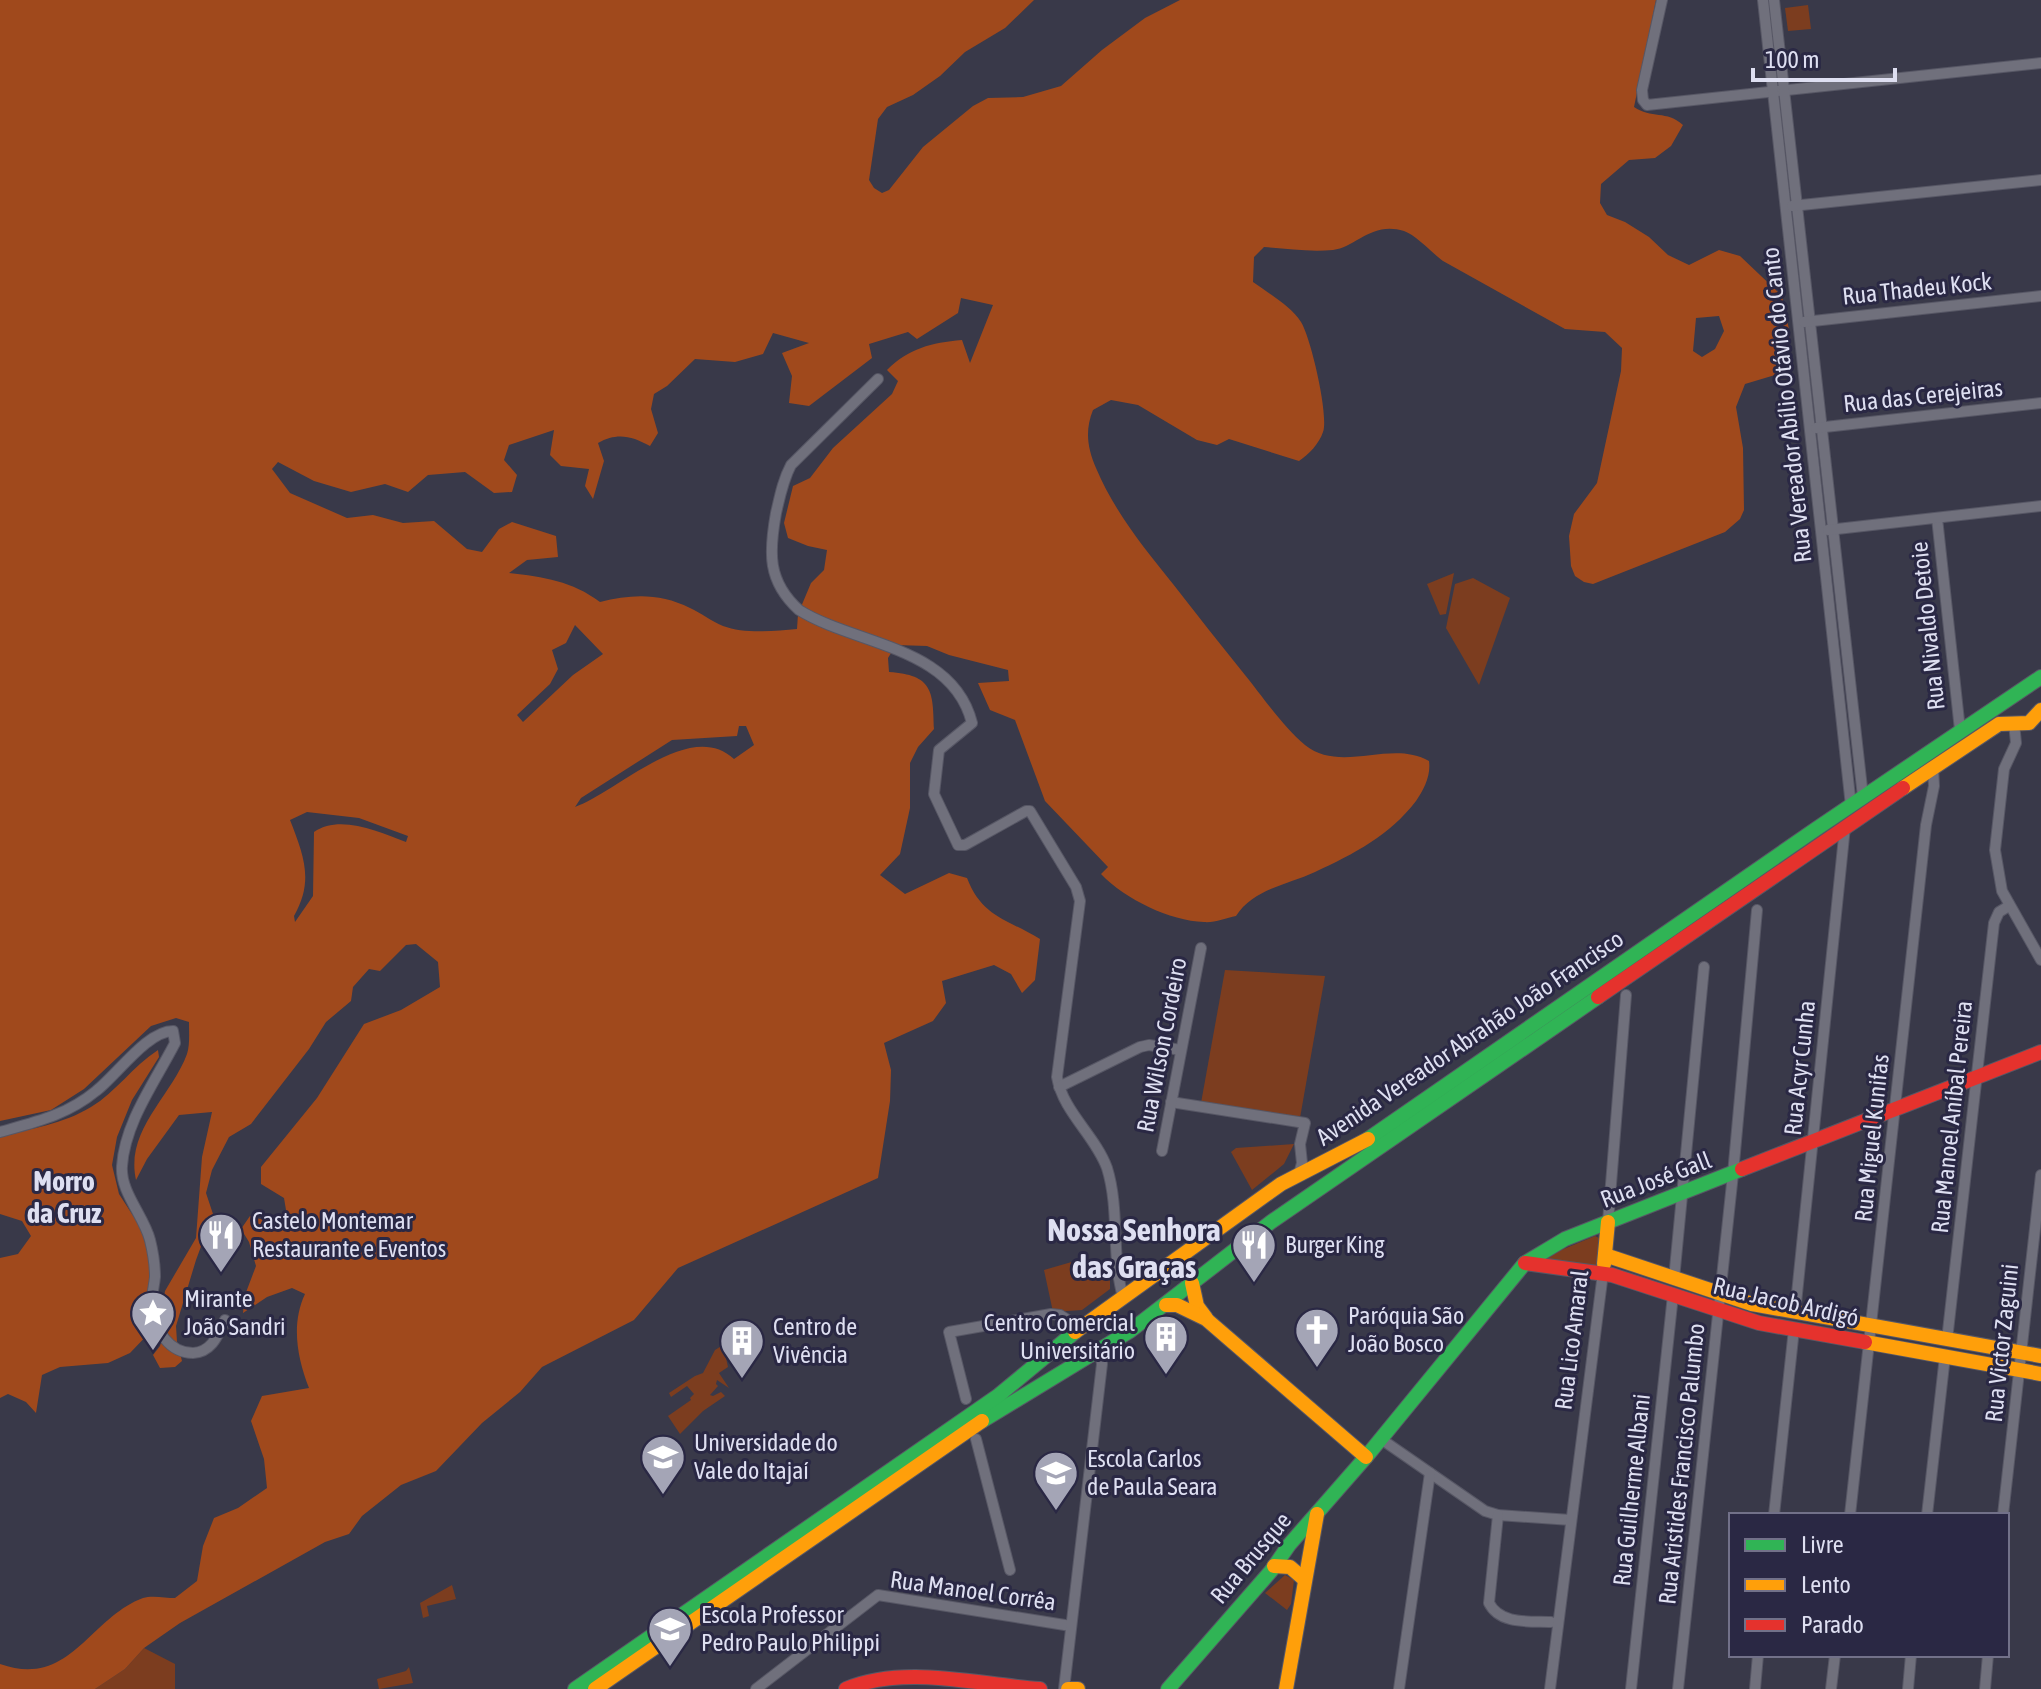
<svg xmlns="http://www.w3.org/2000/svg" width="2041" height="1689" viewBox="0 0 2041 1689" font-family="'Asap Condensed',sans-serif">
  <rect width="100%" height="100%" fill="#393949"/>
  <g fill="#7c3d1f">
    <polygon points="1808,5 1811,29 1788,31 1785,8"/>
    <polygon points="1454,573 1446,614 1440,615 1427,584"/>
    <polygon points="1473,578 1510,598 1479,685 1446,628 1455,584"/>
    <polygon points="1225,970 1325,976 1300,1118 1201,1103"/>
    <polygon points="1294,1144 1284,1164 1252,1190 1231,1152 1236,1148"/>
    <polygon points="1595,1236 1601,1239 1596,1268 1546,1260 1554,1253"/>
    <polygon points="1075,1261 1110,1268 1110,1289 1082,1310 1053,1312 1044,1270"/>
    <polygon points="731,1340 738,1342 748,1355 738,1360 732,1355 726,1358 728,1367 719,1373 729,1388 717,1380 716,1384 718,1386 710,1395 713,1396 721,1392 725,1396 703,1411 680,1434 668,1416 691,1400 690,1398 694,1394 687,1386 671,1397 669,1393 695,1376 703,1373 715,1350"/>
    <polygon points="1285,1575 1294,1580 1291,1604 1287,1610 1265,1593"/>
    <polygon points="452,1585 456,1599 427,1606 429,1616 423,1618 420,1603"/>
    <polygon points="144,1648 175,1664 175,1689 95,1689 125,1669"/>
    <polygon points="409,1667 413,1683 379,1689 377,1679 406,1671"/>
  </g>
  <g fill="#a0491c" fill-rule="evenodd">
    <path d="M0 0H1034L1005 28 965 52 940 76 913 95 887 107 878 119 869 180 874 188 882 193 889 190 923 147 973 106 988 98 1023 97 1061 86 1102 50 1145 18 1180 0H1656L1634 107C1651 119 1667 110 1683 125L1671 146 1655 158 1629 160 1601 184 1600 203 1607 215 1625 222 1649 237 1668 255 1689 265 1719 250 1740 256 1782 296 1790 334 1782 373 1745 384 1736 407 1743 448 1744 510 1740 519 1725 532 1593 584 1584 582 1575 576 1571 566 1569 536 1574 514 1597 483 1621 371 1622 348 1605 332 1565 329 1443 261C1432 253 1416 235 1404 231 1372 221 1356 247 1333 250 1310 252 1287 249 1264 247L1254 257 1253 282C1268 293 1291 306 1301 322 1311 338 1329 416 1323 432 1319 444 1309 454 1299 461L1229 439 1217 445 1197 440 1138 405 1111 400 1093 410C1085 430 1087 447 1096 468 1114 511 1144 548 1173 584 1197 615 1221 645 1245 675 1262 696 1285 729 1305 745 1341 774 1391 739 1429 761 1431 776 1424 789 1416 801 1390 835 1354 854 1315 872 1287 885 1253 889 1236 916 1226 918 1214 923 1204 922 1170 921 1125 899 1101 874L1108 867 1045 801 1015 720 990 710 978 683 1009 681 1008 670 949 655 927 646 896 645 888 658 889 672C933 675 933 691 934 729L918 747 910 763V808L900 854 880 875 905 894 949 873 967 878C982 917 1007 919 1040 939L1035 980 1022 993 1011 974 994 965 942 981 946 1003 933 1021 884 1043 891 1070 890 1101 878 1178 678 1268 634 1320 542 1367 520 1392 482 1423 436 1471 401 1485 362 1516 349 1534 325 1542 180 1623 144 1648 125 1669 95 1689H0V1664C70 1689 89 1618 143 1598 152 1595 166 1598 175 1598L197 1581 203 1546 214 1518 238 1508 267 1488 264 1459 251 1421 262 1396 309 1388C297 1357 291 1324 305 1294L292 1288 267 1297 243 1313 245 1295 256 1266 249 1242 241 1229 250 1216 271 1222 286 1210 284 1198 261 1184V1167L317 1098 364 1024 401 1010 440 987 438 962 416 944 406 945 380 971 369 969 353 987 351 1001 326 1022 309 1049 251 1124 229 1137 212 1170 206 1193 213 1214 196 1260 176 1326 177 1342 182 1361 175 1367 160 1368 153 1355 160 1346 166 1326 162 1309 165 1291 196 1238 202 1157 212 1112 179 1115 147 1159 136 1180C125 1130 171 1097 187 1054 190 1045 189 1032 189 1022L176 1018 151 1026 84 1089 51 1110 0 1121ZM961 298 993 305 970 363 962 340C931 343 909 348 887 370L898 381 892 394 833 448 810 478 793 486 784 523 788 538 808 546 827 550 824 570 811 583 798 614 797 629C774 631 744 634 723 626 711 621 701 613 690 608 660 593 632 594 600 602 572 581 544 577 509 573L527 560 558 557 556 536 512 522 499 529 482 552 467 549 434 521 403 523 373 515 347 518 290 493 272 469 278 462 314 481 351 492 385 484 408 492 428 475 465 472 494 493 512 492 517 475 504 460 509 445 554 430 550 455 561 466 589 469 585 486 593 499 604 461 598 443C617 432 632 436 650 446L658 433 651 409 654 394 667 386 695 359 735 362 763 354 773 333 809 343 782 353 792 376 789 403 809 406 872 358 869 344 908 332 917 339 958 313ZM1719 316 1724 331 1715 349 1702 357 1693 351 1696 318ZM575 625 603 654 573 675 523 722 517 715 550 684 558 669 552 650 566 643ZM739 726H746L754 745 734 759C690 718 619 791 575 807L581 798 672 740 737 736ZM307 812 359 818 408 836 406 842C379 832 340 814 314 832L313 896 295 922 294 916C314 881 304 856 290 820Z"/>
    <path d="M158 1050 159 1057 132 1100 117 1137 112 1165 119 1194 141 1228 150 1260 149 1300 152 1330 130 1353 108 1363 60 1367 42 1375 36 1413 26 1402 8 1394 0 1398V1258L18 1254 31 1236 22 1221 0 1214V1136C31 1129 63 1124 91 1107 116 1092 133 1066 158 1050Z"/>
  </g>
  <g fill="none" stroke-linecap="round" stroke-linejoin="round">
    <g stroke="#575765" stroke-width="12">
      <g id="street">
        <polyline points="1662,0 1642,90 1643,100 1647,105 2041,63"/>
        <polyline points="1763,0 1851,806"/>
        <polyline points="1774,0 1863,797"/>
        <polyline points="1792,206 2041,180"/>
        <polyline points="1804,322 2041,296"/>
        <path d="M878 379 791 465C783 480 780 496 776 513 769 552 767 581 799 610 855 645 953 646 972 723L939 750 934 794 958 845H965L1026 811H1030L1076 887 1080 901 1057 1077C1063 1112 1095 1135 1107 1168 1120 1210 1111 1255 1123 1297"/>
        <polyline points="1816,428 2041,403"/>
        <polyline points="1937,518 1960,730"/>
        <polyline points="1828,530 2041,506"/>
        <polyline points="2014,723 2016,743 2004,769 1995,850 2002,891 2041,960"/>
        <polyline points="1059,1087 1140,1047 1149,1045 1181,1050"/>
        <polyline points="1171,1102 1305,1123 1300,1144 1302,1163 1299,1174"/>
        <path d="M0 1132C36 1122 67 1115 96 1091 117 1075 147 1031 173 1031L175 1043C155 1082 125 1122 122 1166 120 1192 144 1216 150 1240 153 1252 155 1264 155 1277 154 1287 151 1297 152 1307 155 1330 169 1353 193 1353 212 1352 218 1335 225 1320"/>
        <polyline points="1162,1151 1201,948"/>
        <polyline points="1608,1222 1626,995"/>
        <polyline points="1674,1279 1704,967"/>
        <polyline points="1795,1313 1845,827"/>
        <polyline points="1947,1340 1994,923 1999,912 2009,906"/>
        <polyline points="966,1399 949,1332 1051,1314 1060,1315 1080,1328"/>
        <polyline points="976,1439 1010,1570"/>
        <polyline points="1381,1439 1485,1511 1498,1515 1571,1520"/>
        <path d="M1498 1515 1489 1603C1500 1625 1530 1621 1551 1622"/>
        <polyline points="1774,1515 1794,1329"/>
        <polyline points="1850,1515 1926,825 1934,786 1933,767"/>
        <polyline points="1927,1515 1945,1356"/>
        <polyline points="2003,1515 2041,1175"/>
        <polyline points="756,1689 878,1595 1071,1626"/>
        <polyline points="1064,1689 1102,1364 1100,1351"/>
        <polyline points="1399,1689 1430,1473"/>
        <polyline points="1550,1689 1603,1273"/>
        <polyline points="1631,1689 1673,1295"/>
        <polyline points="1678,1689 1733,1174 1757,910"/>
        <polyline points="1755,1689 1758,1655"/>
        <polyline points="1831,1689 1835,1655"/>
        <polyline points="1908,1689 1911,1655"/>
        <polyline points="1985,1689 1988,1655"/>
      </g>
    </g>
    <g stroke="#575765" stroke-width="16">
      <g id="fast">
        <polyline points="1368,1139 1816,829 2041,677"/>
        <polyline points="982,1421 1130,1331 1271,1222 1598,997"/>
        <polyline points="575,1689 999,1395 1075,1332"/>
        <polyline points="1168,1689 1271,1571 1289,1545 1366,1457 1525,1263 1565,1239 1742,1169"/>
      </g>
    </g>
    <g stroke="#575765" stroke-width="16">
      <g id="slow">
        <polyline points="1903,788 1999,724 2029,723 2041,710"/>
        <polyline points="1605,1255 1752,1304 2041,1356"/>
        <polyline points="1604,1264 1608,1222"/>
        <polyline points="1192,1283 1197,1306 1206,1318"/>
        <polyline points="1166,1305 1177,1305 1206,1319 1366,1457"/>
        <polyline points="1075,1332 1281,1184 1368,1139"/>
        <polyline points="1865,1342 2041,1374"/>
        <polyline points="1274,1566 1290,1567 1305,1580"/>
        <polyline points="595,1689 982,1421"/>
        <polyline points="1068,1689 1078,1689"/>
        <polyline points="1286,1689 1317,1514"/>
      </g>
    </g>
    <g stroke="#575765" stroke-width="16">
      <g id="jam">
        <polyline points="1598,997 1903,788"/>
        <polyline points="1742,1169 2041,1052"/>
        <polyline points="1525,1263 1612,1275 1759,1323 1865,1342"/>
        <path d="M846 1689C905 1664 978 1685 1040 1689"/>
      </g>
    </g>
    <use href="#street" stroke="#70707c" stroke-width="10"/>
    <use href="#fast" stroke="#30b455" stroke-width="14"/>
    <use href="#slow" stroke="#ff9f0a" stroke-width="14"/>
    <use href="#jam" stroke="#e5322d" stroke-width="14"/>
  </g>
  <defs>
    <g id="restaurant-pin" transform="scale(2.3)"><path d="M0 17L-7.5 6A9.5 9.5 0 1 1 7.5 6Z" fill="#a4a5b6" stroke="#2a2844"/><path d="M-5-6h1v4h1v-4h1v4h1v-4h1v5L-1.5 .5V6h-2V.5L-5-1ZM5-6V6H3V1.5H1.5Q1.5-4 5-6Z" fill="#fff"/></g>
    <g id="sight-pin" transform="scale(2.3)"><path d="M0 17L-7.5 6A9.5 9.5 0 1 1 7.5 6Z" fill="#a4a5b6" stroke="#2a2844"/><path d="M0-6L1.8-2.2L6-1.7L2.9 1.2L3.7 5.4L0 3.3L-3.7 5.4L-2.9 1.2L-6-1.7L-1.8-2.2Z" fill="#fff"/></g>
    <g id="church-pin" transform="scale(2.3)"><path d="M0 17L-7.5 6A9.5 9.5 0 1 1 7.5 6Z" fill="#a4a5b6" stroke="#2a2844"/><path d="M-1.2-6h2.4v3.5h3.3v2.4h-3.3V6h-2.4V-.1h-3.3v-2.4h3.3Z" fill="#fff"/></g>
    <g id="building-pin" transform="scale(2.3)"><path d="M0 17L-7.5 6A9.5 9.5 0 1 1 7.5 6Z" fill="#a4a5b6" stroke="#2a2844"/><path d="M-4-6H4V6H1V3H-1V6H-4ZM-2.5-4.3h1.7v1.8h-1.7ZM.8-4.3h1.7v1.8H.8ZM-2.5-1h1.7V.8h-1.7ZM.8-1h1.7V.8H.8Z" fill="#fff"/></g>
    <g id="university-pin" transform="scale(2.3)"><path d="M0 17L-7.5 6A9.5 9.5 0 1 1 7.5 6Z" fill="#a4a5b6" stroke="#2a2844"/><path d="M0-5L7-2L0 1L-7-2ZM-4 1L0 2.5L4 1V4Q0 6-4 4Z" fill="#fff"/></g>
    <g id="school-pin" transform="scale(2.3)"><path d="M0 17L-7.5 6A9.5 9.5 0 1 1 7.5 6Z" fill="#a4a5b6" stroke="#2a2844"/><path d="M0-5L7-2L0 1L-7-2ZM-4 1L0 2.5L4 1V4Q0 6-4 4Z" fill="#fff"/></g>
  </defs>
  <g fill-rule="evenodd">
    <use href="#restaurant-pin" x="221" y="1235"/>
    <use href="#restaurant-pin" x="1254" y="1245"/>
    <use href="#sight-pin" x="153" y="1313"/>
    <use href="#church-pin" x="1317" y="1330"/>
    <use href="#building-pin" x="1166" y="1337"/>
    <use href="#building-pin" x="742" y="1341"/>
    <use href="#university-pin" x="663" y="1457"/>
    <use href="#school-pin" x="1056" y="1473"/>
    <use href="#school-pin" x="670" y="1629"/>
  </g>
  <g text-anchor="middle" stroke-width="6" stroke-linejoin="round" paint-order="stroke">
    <g font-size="24" fill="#dedff1" stroke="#2a2844">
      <text transform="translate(1917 289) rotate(-6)" y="8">Rua Thadeu Kock</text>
      <text transform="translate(1923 396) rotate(-6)" y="8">Rua das Cerejeiras</text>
      <text transform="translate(1787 405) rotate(-96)" y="8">Rua Vereador Abílio Otávio do Canto</text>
      <text transform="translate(1928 626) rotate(-96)" y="8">Rua Nivaldo Detoie</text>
      <text transform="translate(1470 1038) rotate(-34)" y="8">Avenida Vereador Abrahão João Francisco</text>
      <text transform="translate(1162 1045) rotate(-79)" y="8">Rua Wilson Cordeiro</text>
      <text transform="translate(1800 1068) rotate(-84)" y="8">Rua Acyr Cunha</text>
      <text transform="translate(1952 1117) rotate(-84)" y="8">Rua Manoel Aníbal Pereira</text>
      <text transform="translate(1872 1138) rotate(-84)" y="8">Rua Miguel Kunifas</text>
      <text transform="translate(1656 1180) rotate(-21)" y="8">Rua José Gall</text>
      <text transform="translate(1786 1302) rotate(13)" y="8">Rua Jacob Ardigó</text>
      <text transform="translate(1572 1340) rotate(-83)" y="8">Rua Lico Amaral</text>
      <text transform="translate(2002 1343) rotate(-84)" y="8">Rua Victor Zaguini</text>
      <text transform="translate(1682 1464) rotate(-84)" y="8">Rua Aristides Francisco Palumbo</text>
      <text transform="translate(1632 1490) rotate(-84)" y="8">Rua Guilherme Albani</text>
      <text transform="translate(1251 1558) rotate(-50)" y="8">Rua Brusque</text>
      <text transform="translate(973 1591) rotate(8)" y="8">Rua Manoel Corrêa</text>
    </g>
    <g font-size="24" fill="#dedff1" stroke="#2a2844" text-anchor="start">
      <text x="252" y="1229">Castelo Montemar<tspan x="252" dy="28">Restaurante e Eventos</tspan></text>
      <text x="1285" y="1253">Burger King</text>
      <text x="184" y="1307">Mirante<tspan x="184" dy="28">João Sandri</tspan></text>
      <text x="1348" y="1324">Paróquia São<tspan x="1348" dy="28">João Bosco</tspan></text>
      <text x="1135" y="1331" text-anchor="end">Centro Comercial<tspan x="1135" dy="28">Universitário</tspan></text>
      <text x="773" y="1335">Centro de<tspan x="773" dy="28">Vivência</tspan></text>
      <text x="694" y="1451">Universidade do<tspan x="694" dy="28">Vale do Itajaí</tspan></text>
      <text x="1087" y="1467">Escola Carlos<tspan x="1087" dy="28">de Paula Seara</tspan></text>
      <text x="701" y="1623">Escola Professor<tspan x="701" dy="28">Pedro Paulo Philippi</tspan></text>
    </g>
    <g font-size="28" font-weight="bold" fill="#dedff1" stroke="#2a2844">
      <text x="64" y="1191">Morro<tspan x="64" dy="32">da Cruz</tspan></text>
    </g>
    <g font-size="32" font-weight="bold" fill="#dedff1" stroke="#2a2844">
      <text x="1134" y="1241">Nossa Senhora<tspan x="1134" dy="37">das Graças</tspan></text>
    </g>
  </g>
  <rect x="1729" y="1513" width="280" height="144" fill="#2a2844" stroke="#727189" stroke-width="2"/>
  <rect x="1745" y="1539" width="40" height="12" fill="#30b455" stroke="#727189" stroke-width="2"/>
  <text x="1801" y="1553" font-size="24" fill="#dedff1">Livre</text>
  <rect x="1745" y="1579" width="40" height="12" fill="#ff9f0a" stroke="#727189" stroke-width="2"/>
  <text x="1801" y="1593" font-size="24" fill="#dedff1">Lento</text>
  <rect x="1745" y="1619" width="40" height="12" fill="#e5322d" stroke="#727189" stroke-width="2"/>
  <text x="1801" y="1633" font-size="24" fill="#dedff1">Parado</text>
  <path d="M1753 68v12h142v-12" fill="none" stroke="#dedff1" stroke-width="4"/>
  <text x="1765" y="68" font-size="24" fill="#dedff1" stroke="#2a2844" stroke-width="6" paint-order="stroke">100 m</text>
</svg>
